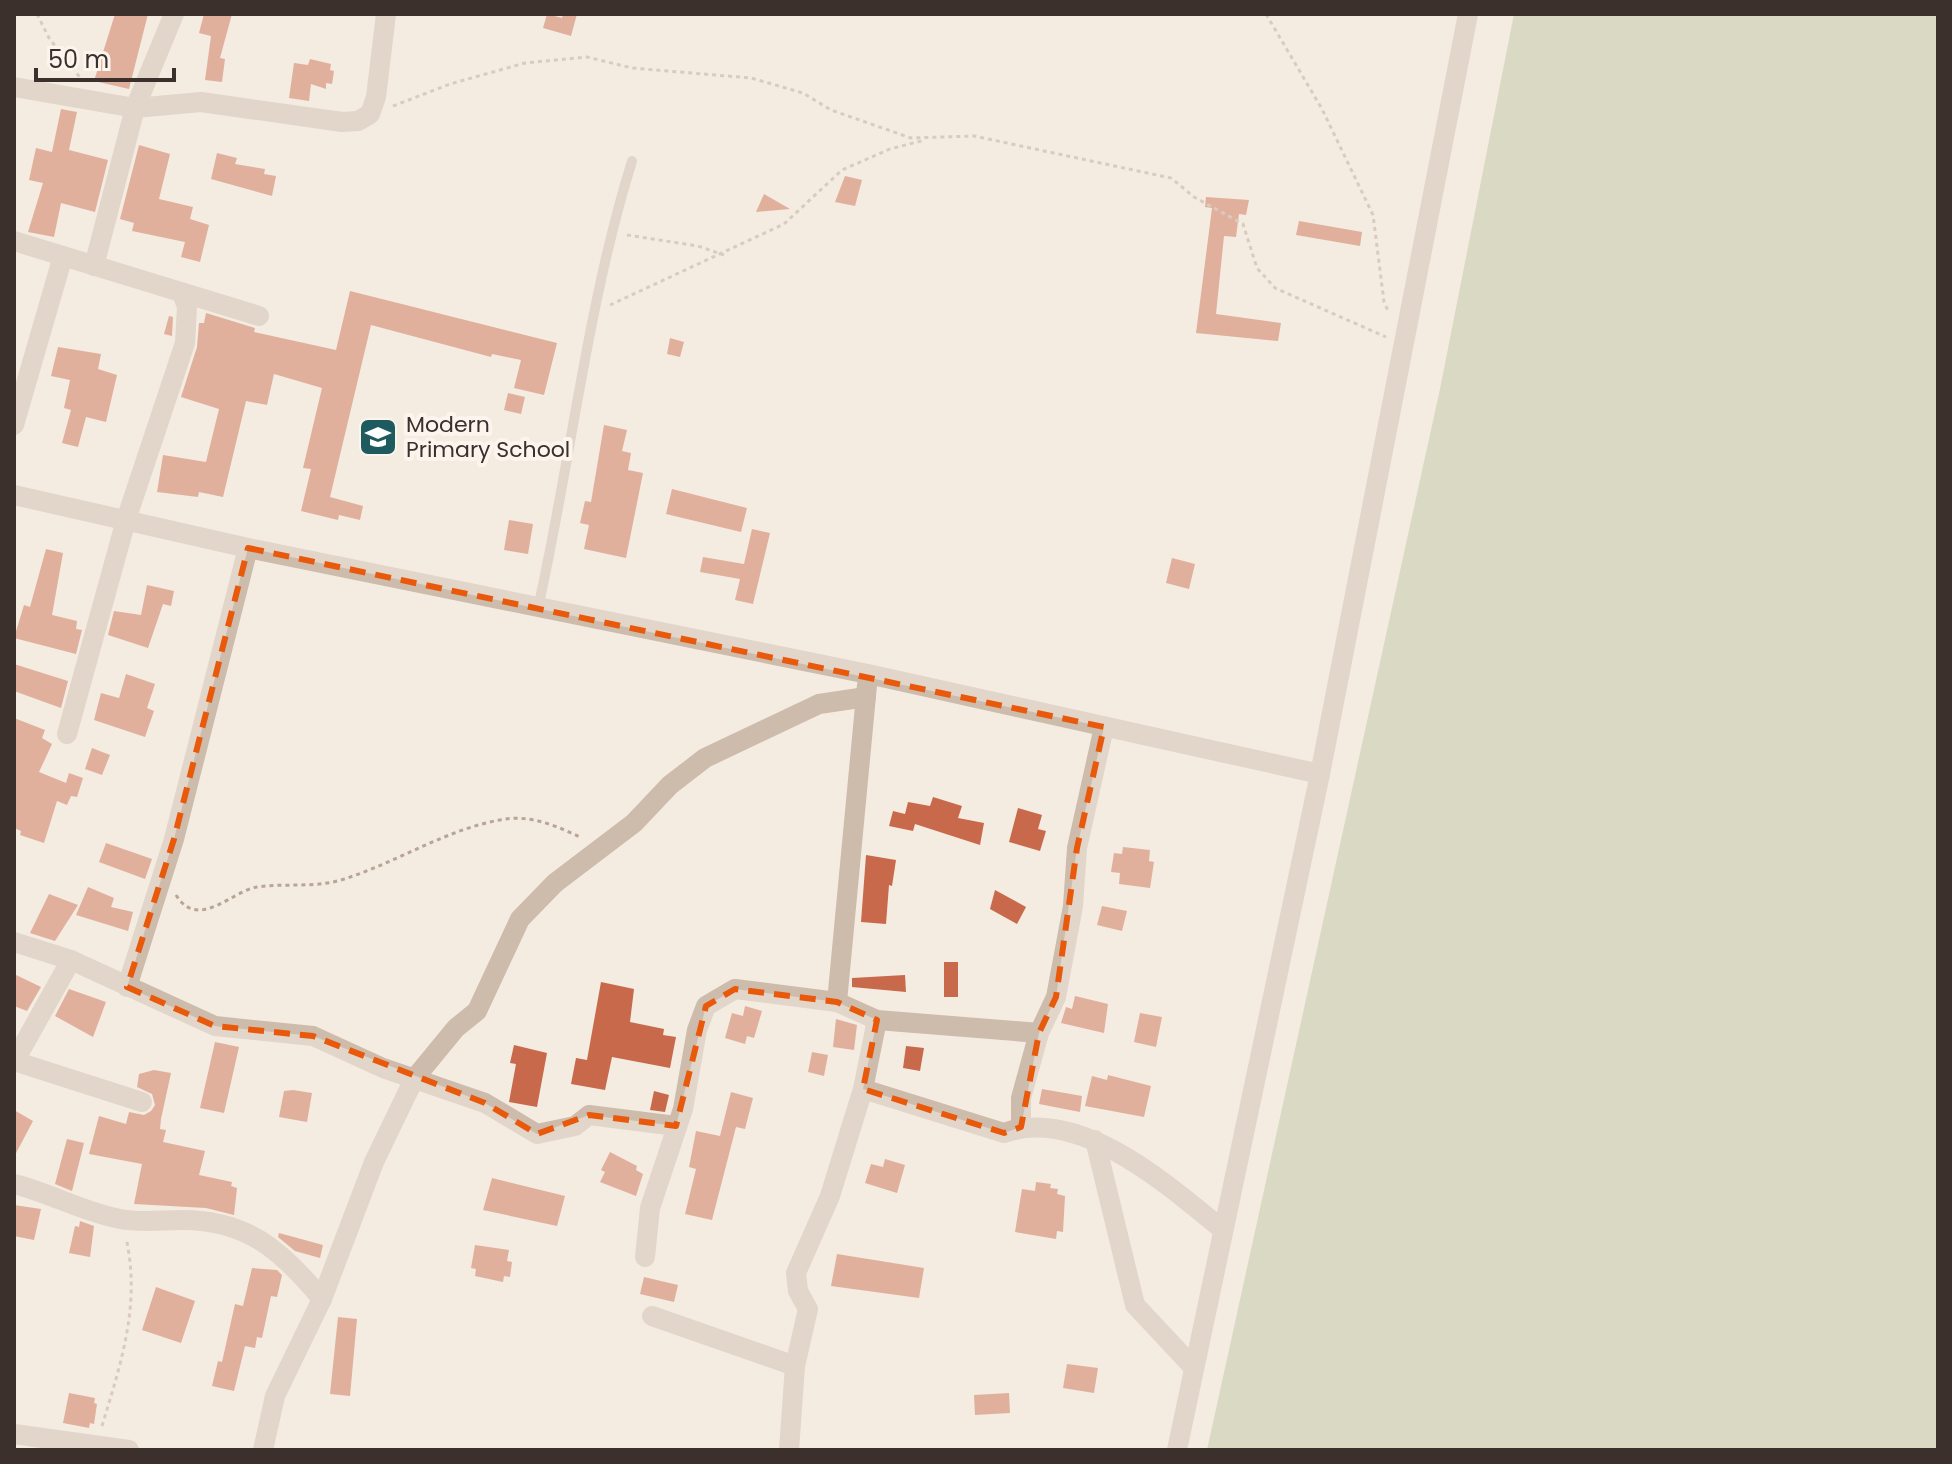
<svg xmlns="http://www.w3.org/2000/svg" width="1952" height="1464" viewBox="0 0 1952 1464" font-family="Poppins,sans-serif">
  <rect width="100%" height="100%" fill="#f4ebe1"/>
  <polygon fill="#b8c4a0" points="1514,14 1938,14 1938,1450 1207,1450 1440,389"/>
  <g fill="#c8694b">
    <polygon points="115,14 148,14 129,89 94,81"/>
    <polygon points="204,14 232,14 220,58 225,59 222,82 205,80 211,36 199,33"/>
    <polygon points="547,14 562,18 563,14 577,14 571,36 543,28"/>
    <polygon points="310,59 331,64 330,70 334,71 332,84 326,83 326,89 311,84 309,101 289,98 294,63 308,65"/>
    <polygon points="61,109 77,112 69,150 108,160 95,212 61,203 54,237 28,232 43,183 29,180 36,148 52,152"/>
    <polygon points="139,145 170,154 159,199 193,207 190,219 209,225 200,262 181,257 185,242 132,231 134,223 120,219"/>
    <polygon points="217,153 237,158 235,164 265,169 264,174 276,176 272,196 211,179"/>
    <polygon points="845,176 862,180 855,206 835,202"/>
    <polygon points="764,194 790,209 756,212"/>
    <polygon points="1206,197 1249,200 1246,215 1239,214 1236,237 1224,236 1216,314 1281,323 1278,341 1196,333 1212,208 1205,207"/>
    <polygon points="1299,221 1362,232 1360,246 1296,235"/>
    <polygon points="350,291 557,343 544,395 514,388 521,360 492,354 491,357 371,325 330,497 363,506 360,520 339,515 338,520 301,511 311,469 303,468 322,388 274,374 267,405 246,401 223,497 199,492 198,497 157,492 163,455 206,462 219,409 181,397 197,347 199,323 204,323 206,313 255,328 254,332 336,350"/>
    <polygon points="169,316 173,317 172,336 164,334"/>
    <polygon points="670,338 684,342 680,357 667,354"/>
    <polygon points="58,347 101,354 98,369 117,375 106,422 86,417 78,447 62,443 71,410 64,408 70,380 51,376"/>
    <polygon points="508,393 525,397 521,414 504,410"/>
    <polygon points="604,425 627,430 622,451 631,453 628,470 643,473 626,558 584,549 589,525 580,523 585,501 591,502"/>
    <polygon points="672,489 747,508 741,532 666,514"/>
    <polygon points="509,520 533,524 528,554 504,550"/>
    <polygon points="752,529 770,533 753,604 735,600 740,579 700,572 703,557 744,564"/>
    <polygon points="46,549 63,553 52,615 77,621 76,629 82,630 76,654 14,638 24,605 30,607"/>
    <polygon points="1172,558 1195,564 1189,589 1166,583"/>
    <polygon points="147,585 174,591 171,606 163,604 148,648 108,635 114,611 141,615"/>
    <polygon points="14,664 68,681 61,708 14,691"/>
    <polygon points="126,674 155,684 147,708 154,711 145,737 94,720 101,693 119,698"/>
    <polygon points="14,718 45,730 42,738 52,744 39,772 66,783 69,773 83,778 77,797 71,796 67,805 57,801 44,843 20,835 21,831 14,828"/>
    <polygon points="92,748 110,755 102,775 85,769"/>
    <polygon points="933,797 962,806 958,818 984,823 980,845 915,824 913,831 889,826 893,811 905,814 908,802 930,806"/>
    <polygon points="1018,808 1042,815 1038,829 1046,831 1040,851 1009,842"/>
    <polygon points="106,843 152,859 145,879 99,862"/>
    <polygon points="1123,847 1150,850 1149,861 1154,862 1150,888 1119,884 1120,873 1111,872 1114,853 1122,854"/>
    <polygon points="866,855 896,860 892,886 889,885 886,924 861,922"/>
    <polygon points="88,887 114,898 111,907 133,912 128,931 76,915"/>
    <polygon points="995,890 1026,907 1017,924 990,909"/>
    <polygon points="49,894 78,905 55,941 30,933"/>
    <polygon points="1102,906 1127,911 1122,931 1097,925"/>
    <rect x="944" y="962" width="14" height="35"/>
    <polygon points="14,974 41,987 27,1011 14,1006"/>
    <polygon points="905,975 906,992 852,987 852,978"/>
    <polygon points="601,982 634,989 630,1022 664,1029 663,1035 676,1037 670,1068 612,1057 605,1090 571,1084 576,1058 587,1060"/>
    <polygon points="69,989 106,1002 93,1037 55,1016"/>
    <polygon points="1075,996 1108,1004 1104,1033 1061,1023 1066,1007 1072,1009"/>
    <polygon points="745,1006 762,1011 754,1038 747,1036 745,1044 725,1038 732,1013 743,1016"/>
    <polygon points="1140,1013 1162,1017 1156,1047 1134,1042"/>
    <polygon points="836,1019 857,1025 854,1050 833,1047"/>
    <polygon points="215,1042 239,1047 224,1113 200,1108"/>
    <polygon points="514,1045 547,1053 537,1107 509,1102 516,1064 510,1063"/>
    <polygon points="906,1046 924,1048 920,1071 903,1068"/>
    <polygon points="812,1052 828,1055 824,1076 808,1072"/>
    <polygon points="154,1070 171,1073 161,1119 160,1129 166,1130 163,1142 205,1151 199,1175 232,1182 231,1186 237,1188 234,1215 206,1208 134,1204 142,1164 89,1154 99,1116 126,1124 129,1112 144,1115 151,1111 155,1105 152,1094 137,1087 139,1074"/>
    <polygon points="1108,1075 1151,1086 1144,1117 1085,1106 1092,1076 1107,1080"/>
    <polygon points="1042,1089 1082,1096 1080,1112 1039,1104"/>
    <polygon points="293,1090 312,1093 307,1122 279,1117 284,1091"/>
    <polygon points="654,1091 669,1095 665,1112 650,1110"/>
    <polygon points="731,1092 753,1098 745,1129 736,1127 712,1220 685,1214 696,1169 689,1167 696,1131 720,1136"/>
    <polygon points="14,1110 33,1121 14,1157"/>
    <polygon points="67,1139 84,1143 72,1191 55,1184"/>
    <polygon points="610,1152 637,1166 636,1170 643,1174 636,1196 600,1182 605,1172 601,1170"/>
    <polygon points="885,1159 905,1165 897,1193 865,1183 871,1164 883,1167"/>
    <polygon points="492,1178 565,1196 557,1226 483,1210"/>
    <polygon points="1036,1182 1051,1184 1050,1188 1058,1189 1057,1194 1065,1196 1063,1232 1057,1231 1056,1239 1015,1232 1022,1189 1035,1191"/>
    <polygon points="14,1205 41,1209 34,1240 14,1236"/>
    <polygon points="80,1221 94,1226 90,1257 69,1253 75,1226 79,1227"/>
    <polygon points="279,1233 323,1245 320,1258 295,1251 278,1237"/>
    <polygon points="475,1245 509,1250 507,1261 512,1262 510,1277 504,1276 503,1282 475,1276 476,1269 471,1268"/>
    <polygon points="837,1254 924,1268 919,1298 831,1286"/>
    <polygon points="252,1268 277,1270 282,1275 277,1297 271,1296 262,1338 257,1337 255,1348 245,1346 234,1391 212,1386 218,1361 222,1362 235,1304 243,1306"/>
    <polygon points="644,1277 678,1285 674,1302 640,1294"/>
    <polygon points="156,1287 195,1301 181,1343 142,1330"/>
    <polygon points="338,1317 357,1319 350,1396 330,1394"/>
    <polygon points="1067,1364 1098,1368 1094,1393 1063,1388"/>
    <polygon points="69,1393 95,1398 94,1403 97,1404 94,1424 90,1423 89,1428 63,1423"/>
    <polygon points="1009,1393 1010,1413 975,1415 974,1395"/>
  </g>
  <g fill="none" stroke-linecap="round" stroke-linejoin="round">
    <g stroke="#b9a596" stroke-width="3" stroke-dasharray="4 4" stroke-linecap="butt">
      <polyline points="37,14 49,38 82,80"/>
      <polyline points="1266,14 1322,109 1373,215 1384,302 1389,313"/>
      <polyline points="393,106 450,84 525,63 587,57 632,68 751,78 803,93 831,110 911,138 974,136 1171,178 1194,197 1243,224 1257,268 1275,288 1386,337"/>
      <polyline points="627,235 698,246 724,255"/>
      <polyline points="610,305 784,224 842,170 890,149 925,140"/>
      <path d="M176 895C198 931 232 891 257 887 285 883 313 888 341 880 397 863 449 827 506 819 532 815 559 827 582 838"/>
      <path d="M102 1426C121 1363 141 1304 126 1238"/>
    </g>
    <path stroke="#cdbbac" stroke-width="10" d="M538 608C571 460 587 306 632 161"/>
    <g stroke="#cdbbac" stroke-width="20">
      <polyline points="14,87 135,108 201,102 342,122 358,121 370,114 376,97 386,14"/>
      <polyline points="14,241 259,316"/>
      <polyline points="94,266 135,108 174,14"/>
      <polyline points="14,425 63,256"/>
      <polyline points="14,495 248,548 868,674 1320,774"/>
      <polyline points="867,685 837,1002 877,1020 1039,1033"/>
      <polyline points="67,734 126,520 185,343 187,307 182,293"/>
      <polyline points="14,942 71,960 215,1026 313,1036 383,1068 485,1103 537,1134 575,1126 589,1115 676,1126"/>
      <polyline points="127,987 174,839 248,548"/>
      <polyline points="14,1061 142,1102"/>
      <polyline points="14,1062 71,960"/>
      <path d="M863 1089 1004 1133C1080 1106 1169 1186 1223 1230"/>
      <polyline points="1021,1127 1021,1098 1039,1033 1056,997 1073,906 1077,848 1104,727"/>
      <polyline points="1095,1140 1135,1305 1194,1368"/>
      <path d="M14 1184C50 1193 83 1212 120 1219 141 1223 161 1220 182 1220 248 1220 282 1251 322 1299"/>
      <polyline points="645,1257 650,1208 683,1109 697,1030 706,1006 735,989 837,1002"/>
      <polyline points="652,1316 795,1366 789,1450"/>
      <polyline points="795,1366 808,1309 798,1291 796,1273 830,1196 863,1089 877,1020"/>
      <polyline points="14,1434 129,1450"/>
      <polyline points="263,1450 275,1396 322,1299 374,1162 414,1079 456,1028 477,1011 520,919 555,883 634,823 670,785 705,758 819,704 866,697"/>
      <polyline points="1177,1450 1320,774 1468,14"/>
    </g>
  </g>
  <path d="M0 0H1952V1464H0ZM248 548 1104 727 1077 848 1056 997 1039 1033 1021 1127 1004 1133 863 1089 877 1020 837 1002 735 989 706 1006 676 1126 589 1115 537 1134 485 1103 313 1036 215 1026 127 987 174 839Z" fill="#f4ebe1" fill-opacity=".55" fill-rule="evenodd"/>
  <path fill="none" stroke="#e8590c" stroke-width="6" stroke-dasharray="16 10" stroke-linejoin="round" d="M248 548 1104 727 1077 848 1056 997 1039 1033 1021 1127 1004 1133 863 1089 877 1020 837 1002 735 989 706 1006 676 1126 589 1115 537 1134 485 1103 313 1036 215 1026 127 987 174 839Z"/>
  <defs>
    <g id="school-square" transform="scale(2)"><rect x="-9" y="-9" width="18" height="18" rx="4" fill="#1f5a5e" stroke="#fbf5ee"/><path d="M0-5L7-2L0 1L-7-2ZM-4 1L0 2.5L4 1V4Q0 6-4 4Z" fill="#fff"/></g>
  </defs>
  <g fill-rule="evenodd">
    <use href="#school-square" x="378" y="437"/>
  </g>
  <g text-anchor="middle" stroke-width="8" stroke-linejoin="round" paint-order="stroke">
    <g font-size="22" fill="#3b302b" stroke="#fbf5ee" text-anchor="start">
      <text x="406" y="432">Modern<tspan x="406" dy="25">Primary School</tspan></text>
    </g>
  </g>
  <rect width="1952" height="1464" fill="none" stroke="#3b302b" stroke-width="32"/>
  <path d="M36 68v12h138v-12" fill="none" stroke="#3b302b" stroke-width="4"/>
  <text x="48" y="68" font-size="24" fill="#3b302b" stroke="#fbf5ee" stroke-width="6" paint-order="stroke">50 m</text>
</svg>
